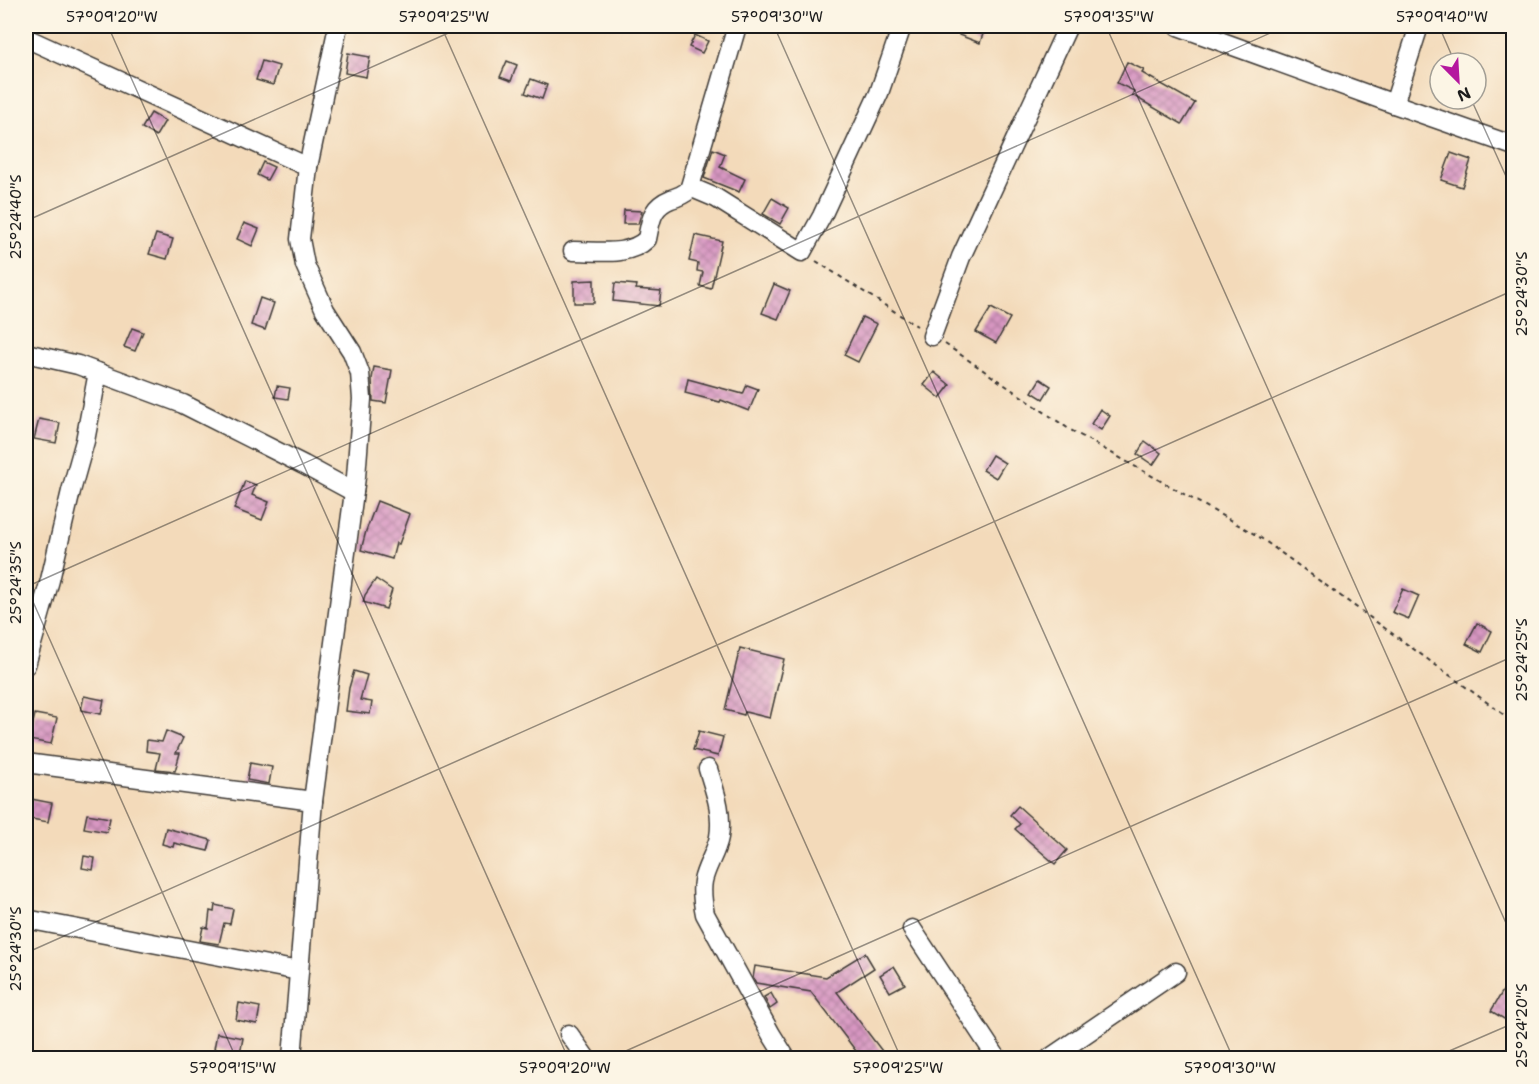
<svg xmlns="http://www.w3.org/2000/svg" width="1539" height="1084" viewBox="0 0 1539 1084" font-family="'Shantell Sans',sans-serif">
  <defs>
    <pattern id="building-cross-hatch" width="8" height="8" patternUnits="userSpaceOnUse" patternTransform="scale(1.5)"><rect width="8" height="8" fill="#d897c2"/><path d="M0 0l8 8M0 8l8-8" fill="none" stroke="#ae7a9d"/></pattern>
  </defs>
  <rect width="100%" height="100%" fill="#fcf5e5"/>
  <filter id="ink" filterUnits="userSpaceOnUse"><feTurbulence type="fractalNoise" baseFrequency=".0167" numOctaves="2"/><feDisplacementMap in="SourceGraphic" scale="12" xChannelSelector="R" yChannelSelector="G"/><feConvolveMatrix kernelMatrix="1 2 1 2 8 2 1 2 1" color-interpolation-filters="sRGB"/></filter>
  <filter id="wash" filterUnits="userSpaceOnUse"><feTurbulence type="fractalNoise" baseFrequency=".008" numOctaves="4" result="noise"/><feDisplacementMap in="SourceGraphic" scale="24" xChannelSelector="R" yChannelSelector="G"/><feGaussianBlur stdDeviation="1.35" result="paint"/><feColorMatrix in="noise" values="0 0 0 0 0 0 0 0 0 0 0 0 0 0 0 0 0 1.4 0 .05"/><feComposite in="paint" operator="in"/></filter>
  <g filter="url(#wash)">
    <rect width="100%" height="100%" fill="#f3daba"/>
    <g id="blocks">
      <g fill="url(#building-cross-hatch)">
        <polygon points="962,26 969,26 984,31 980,43 959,35"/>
        <polygon points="695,35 708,41 702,53 689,47"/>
        <polygon points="348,53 370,57 366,77 345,73"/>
        <polygon points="262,61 279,66 273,85 256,80"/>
        <polygon points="507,61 517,65 511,81 500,77"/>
        <polygon points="1127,62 1144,70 1142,73 1195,103 1182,124 1132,95 1134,91 1117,83"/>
        <polygon points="531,79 547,85 542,99 525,93"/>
        <polygon points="151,113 165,121 156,136 142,128"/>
        <polygon points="713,149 725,154 720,167 745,179 739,192 704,178"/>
        <polygon points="1451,153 1471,160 1462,187 1441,180"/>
        <polygon points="263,162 274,167 267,180 257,175"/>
        <polygon points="772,198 789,208 780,224 763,214"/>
        <polygon points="624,210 642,211 638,224 623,224"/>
        <polygon points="244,223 259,229 252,246 237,239"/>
        <polygon points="156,234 173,239 167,259 149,254"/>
        <polygon points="695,235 722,241 711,289 700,286 703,272 697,271 698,263 689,261"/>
        <polygon points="594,280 594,303 574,303 574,281"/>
        <polygon points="615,283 637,285 636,289 661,291 659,306 613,301"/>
        <polygon points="774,284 790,291 778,319 762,313"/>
        <polygon points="260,298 274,303 265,330 251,325"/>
        <polygon points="991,308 1010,318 996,343 976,332"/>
        <polygon points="862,317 877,324 858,362 844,355"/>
        <polygon points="132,328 143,332 135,351 124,347"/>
        <polygon points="374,367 392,370 386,403 373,401 372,379"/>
        <polygon points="934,372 950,385 940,398 924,385"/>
        <polygon points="688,379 743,394 747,385 758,389 749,411 721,400 720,402 685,393"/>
        <polygon points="1040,379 1051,386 1043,399 1032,392"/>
        <polygon points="277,386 290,388 288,399 275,397"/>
        <polygon points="1100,409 1110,416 1101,430 1091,424"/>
        <polygon points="39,419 60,423 56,443 34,439"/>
        <polygon points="1145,441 1161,453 1153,465 1137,454"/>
        <polygon points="992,455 1005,463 996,478 983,470"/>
        <polygon points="245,481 256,485 252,495 269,502 262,520 234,509"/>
        <polygon points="377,501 410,514 399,544 396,543 392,559 361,550 366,531"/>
        <polygon points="376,579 392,590 386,609 363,602 365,595"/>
        <polygon points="1403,589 1419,596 1409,619 1392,612"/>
        <polygon points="1477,623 1492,631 1482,652 1466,644"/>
        <polygon points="740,648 784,659 770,718 745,712 744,715 725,710"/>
        <polygon points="354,671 367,675 360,700 372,702 370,714 346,711 349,688"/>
        <polygon points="84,696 104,700 101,714 81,710"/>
        <polygon points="35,714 57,718 51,744 29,740"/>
        <polygon points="166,731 183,738 176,753 180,753 175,771 156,769 160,753 146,751 147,740 162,742"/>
        <polygon points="699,731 723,737 718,756 693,750"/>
        <polygon points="250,763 272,767 269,784 247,780"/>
        <polygon points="26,798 52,803 48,822 26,818"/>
        <polygon points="1018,806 1067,850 1055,864 1015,829 1020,824 1010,815"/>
        <polygon points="87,814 110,818 107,832 84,828"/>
        <polygon points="166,828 211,840 208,851 174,843 173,847 162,844"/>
        <polygon points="84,856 95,858 93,870 82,868"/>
        <polygon points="215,905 233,909 230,924 224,923 219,944 200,941 203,927 208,928 210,911 214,912"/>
        <polygon points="865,953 874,968 837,992 888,1059 862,1059 811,992 756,983 753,978 755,966 826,977"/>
        <polygon points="894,966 905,984 890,992 880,975"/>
        <polygon points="1504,989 1514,995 1514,1025 1491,1011"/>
        <polygon points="771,993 777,1004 770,1009 764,997"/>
        <polygon points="239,1003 260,1007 257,1024 236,1020"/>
        <polygon points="217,1033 243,1038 240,1054 214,1049"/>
      </g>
    </g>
  </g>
  <g filter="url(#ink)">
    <use href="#blocks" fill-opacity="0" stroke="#3c3834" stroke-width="1.5"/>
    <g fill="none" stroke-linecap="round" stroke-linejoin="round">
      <g stroke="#3c3834" stroke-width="21">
        <g id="minor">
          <polyline points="1178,26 1394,104 1514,146"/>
          <polyline points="26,38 308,167"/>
          <polyline points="1394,104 1419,26"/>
          <polyline points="690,187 716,198 802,252 822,216 879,93 902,26"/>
          <path d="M573 251C597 251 629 257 647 239 651 220 651 207 671 199 678 197 683 195 689 190L737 26"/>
          <polyline points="932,336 961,257 1068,26"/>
          <polyline points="26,353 78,365 183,404 304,465 354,492"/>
          <polyline points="26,665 50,580 71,491 85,441 98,372"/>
          <polyline points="26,763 313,801"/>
          <path d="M708 769C715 792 723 812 719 837 716 853 706 866 703 881 701 892 703 904 705 914L771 1034 786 1058"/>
          <polyline points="26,919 299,971"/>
          <polyline points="912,929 997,1058"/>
          <polyline points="569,1034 586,1058"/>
          <polyline points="292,1058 313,801 356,477 362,399 360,373 352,352 325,310 305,265 300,239 308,167 338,26"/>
          <polyline points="1050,1058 1176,972"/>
        </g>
      </g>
      <g stroke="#3c3834" stroke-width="2" stroke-dasharray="4.5 4.5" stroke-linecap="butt">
        <polyline points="816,261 917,326"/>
        <polyline points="945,344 1069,429 1258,536 1514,722"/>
      </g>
      <use href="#minor" stroke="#fff" stroke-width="18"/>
    </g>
  </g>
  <path fill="none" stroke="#1c1c1c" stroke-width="1.5" stroke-opacity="0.45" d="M108 26 568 1058M441 26 901 1058M774 26 1233 1058M1106 26 1514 941M1439 26 1455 63M1471 99 1514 194M26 221 464 26M26 586 236 1058M26 587 1286 26M26 953 1514 290M610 1058 1514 656M1433 1058 1514 1023"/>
  <rect width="1539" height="1084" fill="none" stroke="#fcf5e5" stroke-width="66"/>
  <g transform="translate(1458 81) rotate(156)"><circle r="28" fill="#fcf5e5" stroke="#a29e95" stroke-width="1.5"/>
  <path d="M0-4.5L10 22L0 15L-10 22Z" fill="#b5179e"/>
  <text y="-9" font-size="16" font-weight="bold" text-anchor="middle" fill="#1c1c1c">N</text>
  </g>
  <rect x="33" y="33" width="1473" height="1018" fill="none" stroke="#1c1c1c" stroke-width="2"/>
  <g font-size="15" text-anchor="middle" fill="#1c1c1c">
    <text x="112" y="22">57°09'20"W</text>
    <text x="444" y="22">57°09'25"W</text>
    <text x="777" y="22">57°09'30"W</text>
    <text x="1109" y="22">57°09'35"W</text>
    <text x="1442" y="22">57°09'40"W</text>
    <text transform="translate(16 217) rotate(-90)" y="5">25°24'40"S</text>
    <text transform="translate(1522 294) rotate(-90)" y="5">25°24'30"S</text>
    <text transform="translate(16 583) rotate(-90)" y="5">25°24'35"S</text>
    <text transform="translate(1522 660) rotate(-90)" y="5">25°24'25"S</text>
    <text transform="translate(16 949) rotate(-90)" y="5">25°24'30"S</text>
    <text transform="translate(1522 1026) rotate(-90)" y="5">25°24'20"S</text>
    <text x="233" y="1073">57°09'15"W</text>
    <text x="565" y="1073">57°09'20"W</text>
    <text x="898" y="1073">57°09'25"W</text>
    <text x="1230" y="1073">57°09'30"W</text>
  </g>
</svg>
